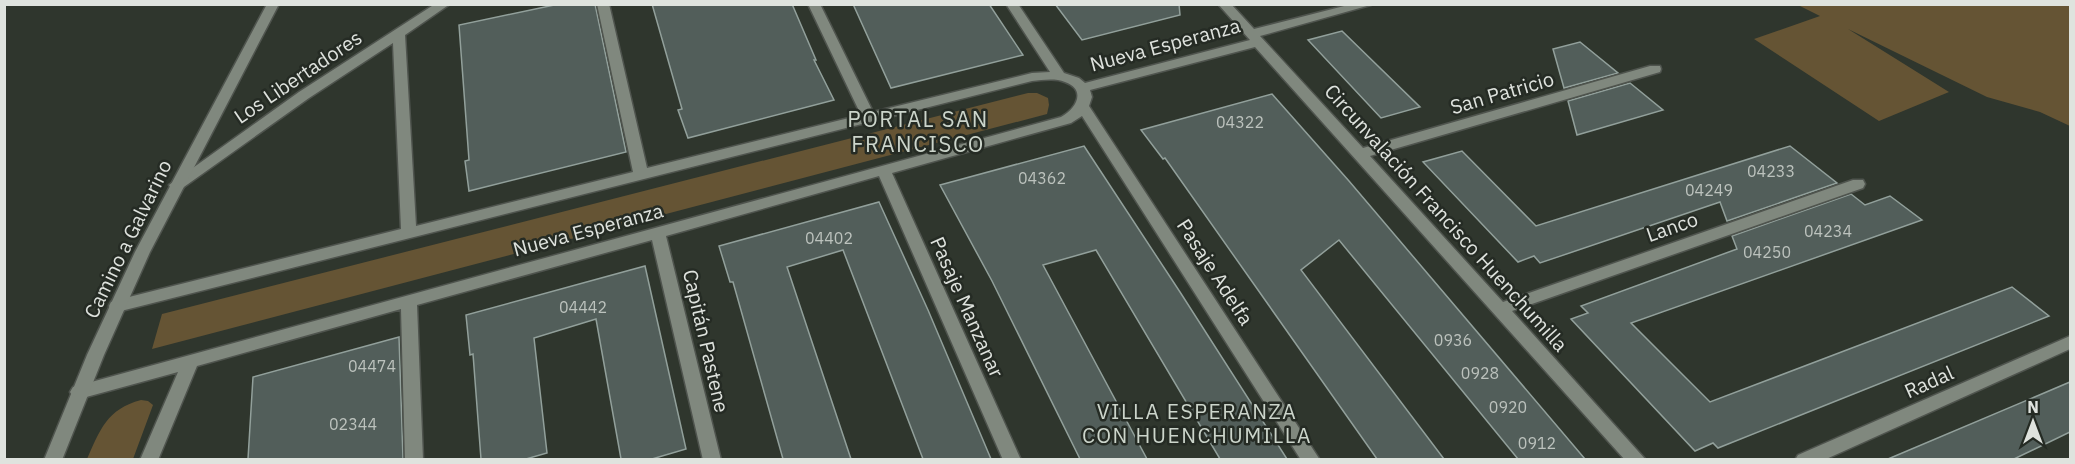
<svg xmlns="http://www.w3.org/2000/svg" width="2075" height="464" viewBox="0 0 2075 464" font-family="'IBM Plex Sans',sans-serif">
  <rect width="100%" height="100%" fill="#2f362d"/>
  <g fill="#655434">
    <polygon points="1798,5 2070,5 2070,126 2040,112 1987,97 1848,29 1949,92 1879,121 1754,39 1820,16"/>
    <polygon points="1028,93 1037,93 1048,98 1049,105 1047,114 152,349 162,314"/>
    <path d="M141 400 148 401 153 405 133 459H87C100 430 107 409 141 400Z"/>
  </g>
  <g fill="#525e5a" stroke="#92a09b" stroke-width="1.5">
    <polygon points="559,4 595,4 626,152 469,191 465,161 469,160 459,25"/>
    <polygon points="652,4 792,4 816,60 814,60 834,100 688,138 678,110 682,109"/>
    <polygon points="853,4 989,4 1023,55 891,88"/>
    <polygon points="1055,4 1179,4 1180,15 1082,40"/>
    <polygon points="1342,31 1420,107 1381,118 1308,40"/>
    <polygon points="1580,42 1618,73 1564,88 1553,49"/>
    <polygon points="1630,83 1663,110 1577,135 1568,101"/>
    <polygon points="1272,94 1349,181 1585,459 1518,459 1339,240 1301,270 1444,459 1377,459 1165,158 1163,159 1141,130"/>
    <polygon points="1084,146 1180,292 1287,459 1220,459 1096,250 1043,265 1147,459 1080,459 992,281 940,185"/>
    <polygon points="1790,146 1837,183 1727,221 1720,202 1540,263 1534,256 1518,262 1423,162 1462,151 1536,226"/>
    <polygon points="1851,194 1865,205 1890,196 1922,220 1631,323 1710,402 2012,287 2049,316 1718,448 1713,443 1695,451 1571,319 1588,313 1581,306 1737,249 1732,236"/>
    <polygon points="879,202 928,310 991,459 923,459 843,250 787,267 851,459 783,459 733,282 730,282 719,246"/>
    <polygon points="645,266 686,449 652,459 621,459 596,319 534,338 547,453 526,459 481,459 473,354 470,355 466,315"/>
    <polygon points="399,337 403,459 248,459 253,377"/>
    <polygon points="2070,382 2070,432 2014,459 1888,459"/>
  </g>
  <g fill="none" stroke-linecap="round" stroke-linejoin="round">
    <g stroke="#4f544e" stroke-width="3">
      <g id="minor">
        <path d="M435 4H450L405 35 416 226 633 172 597 4H609L647 168 861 115 808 4H820L873 112 1032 73 1050 72 1006 4H1018L1064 73 1079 78 1085 83 1250 40 1218 4H1231L1254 29 1352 4H1374L1260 36 1363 148 1650 66H1660L1661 69 1660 72 1370 156 1503 302 1853 180H1863L1865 184 1863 188 1512 311 1646 460H1625L1255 47 1090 90 1092 97 1089 106 1320 460H1301L1082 116 1071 123 892 173 1021 460H1003L879 176 666 236 721 460H703L652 240 417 305 423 460H405L401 309 197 366 158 460H140L178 372 79 399 73 397 70 392 73 387 1061 117C1076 109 1087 90 1065 82 1055 78 1043 80 1032 81L117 312 111 310 109 306 111 302 117 300 401 229 393 43 309 98 181 189H171L169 185 299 92Z"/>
        <polygon points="2070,336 2070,349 1824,460 1795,460 1798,455"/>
      </g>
    </g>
    <g stroke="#4f544e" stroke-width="3">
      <polygon id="tertiary" points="267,4 279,4 150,252 104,355 62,460 44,460 87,355 135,252"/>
    </g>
    <use href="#minor" fill="#80887e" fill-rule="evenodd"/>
    <use href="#tertiary" fill="#80887e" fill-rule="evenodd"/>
  </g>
  <g text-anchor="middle" stroke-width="5" stroke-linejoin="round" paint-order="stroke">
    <g font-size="16" fill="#bcc2bd">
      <text x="1240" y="128">04322</text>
      <text x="1771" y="177">04233</text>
      <text x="1042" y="184">04362</text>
      <text x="1709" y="196">04249</text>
      <text x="1828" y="237">04234</text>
      <text x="829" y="244">04402</text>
      <text x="1767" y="258">04250</text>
      <text x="583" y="313">04442</text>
      <text x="1453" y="346">0936</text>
      <text x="372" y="372">04474</text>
      <text x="1480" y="379">0928</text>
      <text x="1508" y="413">0920</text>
      <text x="353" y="430">02344</text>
      <text x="1537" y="449">0912</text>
    </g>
    <g font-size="20" fill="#dfe3de" stroke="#252b24">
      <text transform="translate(1165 45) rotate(-15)" y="7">Nueva Esperanza</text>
      <text transform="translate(298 77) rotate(-34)" y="7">Los Libertadores</text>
      <text transform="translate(1502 93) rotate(-16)" y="7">San Patricio</text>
      <text transform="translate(1446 218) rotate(48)" y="7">Circunvalación Francisco Huenchumilla</text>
      <text transform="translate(1672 227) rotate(-19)" y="7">Lanco</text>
      <text transform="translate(588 230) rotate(-15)" y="7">Nueva Esperanza</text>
      <text transform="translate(128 239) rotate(-64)" y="7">Camino a Galvarino</text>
      <text transform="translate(1215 272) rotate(57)" y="7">Pasaje Adelfa</text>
      <text transform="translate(967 307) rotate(66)" y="7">Pasaje Manzanar</text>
      <text transform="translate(706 341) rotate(77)" y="7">Capitán Pastene</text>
      <text transform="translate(1929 382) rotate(-24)" y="7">Radal</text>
    </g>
    <g font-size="21" letter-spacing="1.5" fill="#ccd5cb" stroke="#252b24">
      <text x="1197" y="419">VILLA ESPERANZA<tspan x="1197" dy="24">CON HUENCHUMILLA</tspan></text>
    </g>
    <g font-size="22" letter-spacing="1.5" fill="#ccd5cb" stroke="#252b24">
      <text x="918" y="127">PORTAL SAN<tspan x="918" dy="25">FRANCISCO</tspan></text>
    </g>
  </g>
  <rect width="2075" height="464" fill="none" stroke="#dfe3de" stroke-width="12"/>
  <g transform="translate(2033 422)" stroke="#252b24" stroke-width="4.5" paint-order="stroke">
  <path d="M0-4.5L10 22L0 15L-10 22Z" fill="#dfe3de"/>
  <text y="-9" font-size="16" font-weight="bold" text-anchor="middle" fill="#dfe3de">N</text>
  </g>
</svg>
